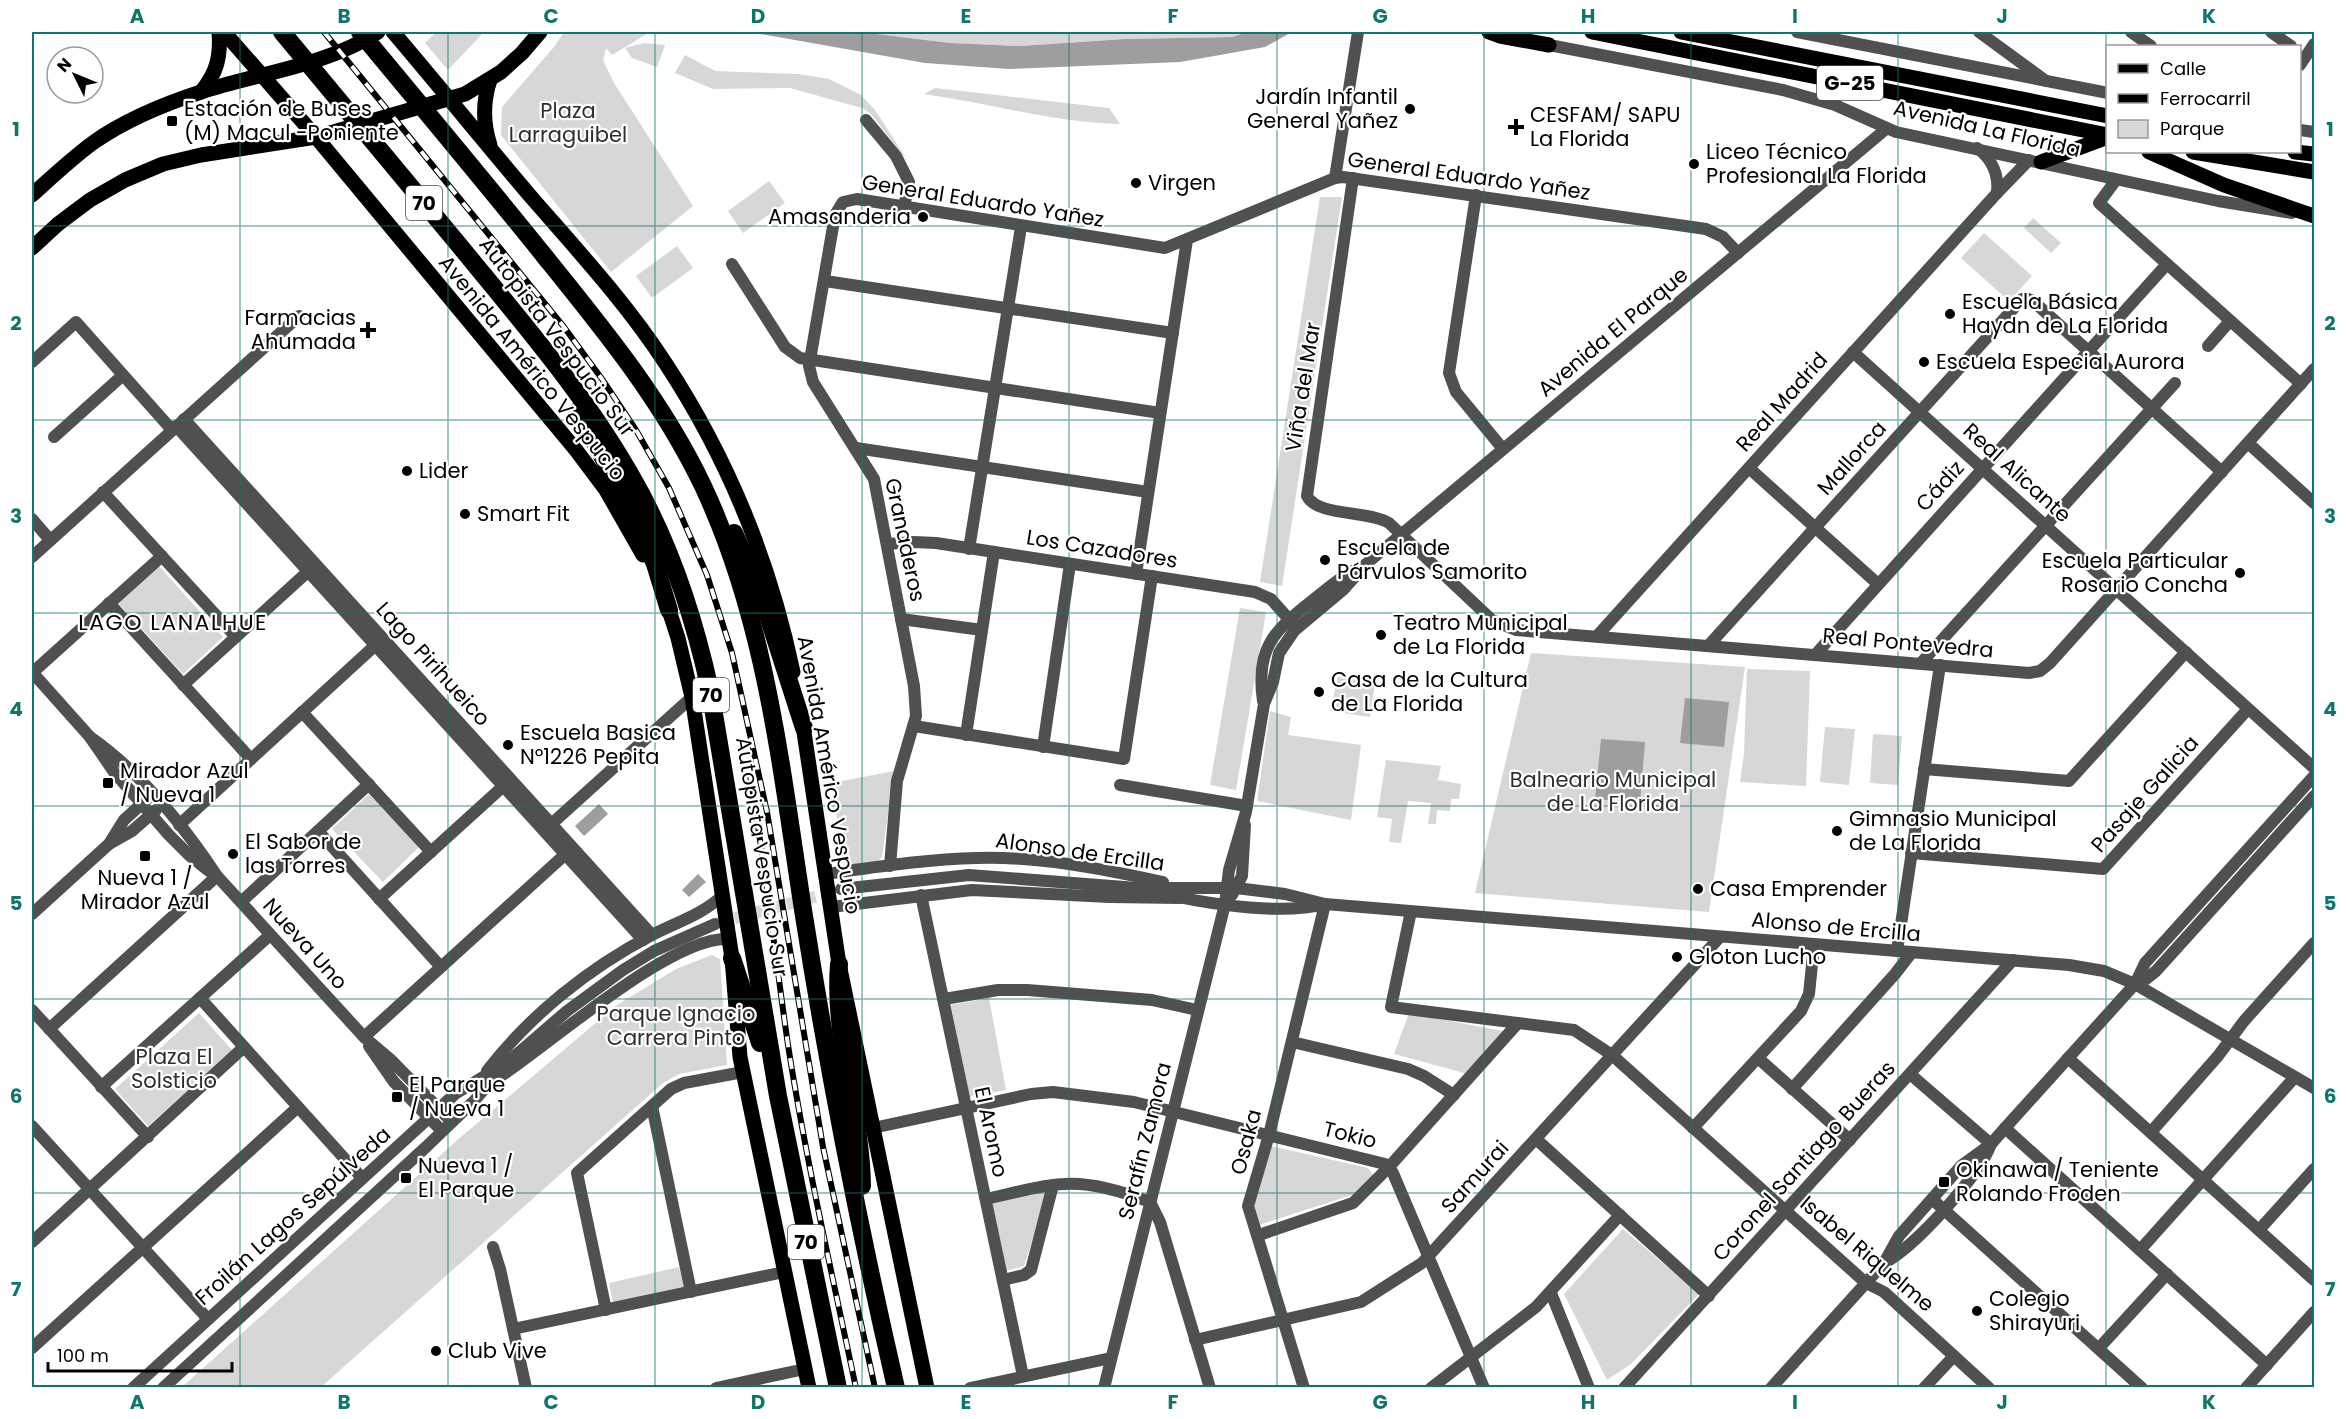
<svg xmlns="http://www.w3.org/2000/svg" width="2346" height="1419" viewBox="0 0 2346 1419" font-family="Poppins,sans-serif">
  <rect width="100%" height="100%" fill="#fff"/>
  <g fill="#d7d7d7">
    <polygon points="436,32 484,32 448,70 425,43"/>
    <polygon points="564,32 650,32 612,55 606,48 603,60 614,83 693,206 611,272 501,135 502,107 554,47"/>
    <polygon points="860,32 1248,32 1232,37 1125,39 1020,46 950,43"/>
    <polygon points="644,43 665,45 657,67 632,58 625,48"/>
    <polygon points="685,55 715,71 799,74 829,79 861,95 875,110 908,161 870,113 862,108 790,88 713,89 675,73"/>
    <path d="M935 88 1109 108 1120 124C1055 123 989 103 924 94Z"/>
    <polygon points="769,181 785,203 743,233 728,211"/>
    <polygon points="1320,197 1342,197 1282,586 1260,582"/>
    <polygon points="2033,218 2061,243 2051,253 2024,228"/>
    <polygon points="1984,233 2032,276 2009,301 1961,258"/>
    <polygon points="677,246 693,268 652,298 636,276"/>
    <polygon points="157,564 223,637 183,674 116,601"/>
    <polygon points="1240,608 1266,612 1236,790 1210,785"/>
    <polygon points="1531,653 1745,667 1709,912 1475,893"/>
    <polygon points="1747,669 1810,671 1806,786 1740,782 1744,754"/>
    <polygon points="1338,677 1375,682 1370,717 1330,711"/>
    <polygon points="1270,711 1291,717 1288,735 1361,745 1351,820 1257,801"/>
    <polygon points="1825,727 1855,729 1849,785 1820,782"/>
    <polygon points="1873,734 1902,736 1898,785 1870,783"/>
    <polygon points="1386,760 1441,766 1438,780 1461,784 1459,799 1451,799 1450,811 1437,810 1436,824 1428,824 1431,803 1408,801 1401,843 1389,842 1392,819 1377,817"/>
    <polygon points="894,771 882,857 877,862 845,867 831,783"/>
    <polygon points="369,794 419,847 383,882 332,829"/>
    <polygon points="712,955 720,959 727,1065 679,1074 663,1083 321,1387 182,1387 455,1142 617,1005 676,969"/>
    <polygon points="989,998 1006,1090 969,1097 951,1005"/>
    <polygon points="199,1013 232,1050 148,1126 115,1089"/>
    <polygon points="1409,1013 1507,1032 1468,1074 1394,1054"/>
    <polygon points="1267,1145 1368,1168 1374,1176 1355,1194 1259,1225 1254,1206"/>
    <polygon points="1045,1189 1047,1193 1024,1266 1006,1271 992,1201"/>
    <polygon points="1623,1229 1699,1294 1631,1364 1607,1380 1564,1294"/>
    <polygon points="679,1267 684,1287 613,1303 609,1283"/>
  </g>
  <g fill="#9e9e9e">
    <polygon points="749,32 860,32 950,43 1020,46 1125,39 1232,37 1248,32 1292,32 1265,47 1180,62 1009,69 925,63"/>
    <polygon points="1685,698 1729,702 1724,747 1680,743"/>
    <polygon points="1601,739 1645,742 1640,803 1595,799"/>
    <polygon points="599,804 608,814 584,836 575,826"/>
    <polygon points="698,874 706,882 689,897 682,890"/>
  </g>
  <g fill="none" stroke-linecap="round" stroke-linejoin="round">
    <polyline stroke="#d9d9d9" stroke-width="12" stroke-dasharray="12 6" stroke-linecap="butt" points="717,923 837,891"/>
    <g stroke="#505050" stroke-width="12">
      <polyline points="1979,32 2046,81"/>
      <polyline points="2131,32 2151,46"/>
      <polyline points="2271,32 2291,46"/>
      <polyline points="2300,65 2314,44"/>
      <polyline points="866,120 896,156 909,182 904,207"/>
      <path d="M1977 148C1992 159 1999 174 1997 193"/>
      <polyline points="1335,178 1358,32"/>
      <path d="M1353 178 1307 496C1318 517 1368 510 1389 523L1492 620 1516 630 2029 673 2040 671 2050 663 2314 369"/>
      <polyline points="2116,180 2099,203 2301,384"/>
      <polyline points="1476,195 1449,373 1456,392 1503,449"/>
      <polyline points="732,264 785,347 800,358 1160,413"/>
      <polyline points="825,281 1173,333"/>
      <polyline points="2208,346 2230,321"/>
      <polyline points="1853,352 2314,768"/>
      <polyline points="32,362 76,322 172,430"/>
      <polyline points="184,419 652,935"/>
      <polyline points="176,426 643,940"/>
      <polyline points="54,437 123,375"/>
      <polyline points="2248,443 2314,503"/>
      <polyline points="856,448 1148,492"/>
      <polyline points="1749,468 1878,584"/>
      <polyline points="103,492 236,637"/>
      <polyline points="32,519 50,540"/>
      <polyline points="887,544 914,542 936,543 1255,592 1271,599 1295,626"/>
      <polyline points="969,549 1021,227"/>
      <polyline points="32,557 299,316"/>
      <polyline points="1136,574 1187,240"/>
      <polyline points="109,603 251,759"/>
      <polyline points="901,619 982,630"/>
      <polyline points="1597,636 1997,193 2029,160"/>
      <polyline points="1708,646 2022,299 2026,298 2033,301 2222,472"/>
      <polyline points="1815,655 2167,264"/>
      <polyline points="1921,663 2175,383"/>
      <polyline points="32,673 162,556"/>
      <polyline points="183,685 313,567"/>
      <polyline points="302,712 431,852"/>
      <polyline points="914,726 1124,759 1152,576"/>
      <polyline points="966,735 994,552"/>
      <polyline points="1043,747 1070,564"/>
      <polyline points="1924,769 2069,781 2186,652"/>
      <polyline points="1120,785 1247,806"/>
      <polyline points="179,825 380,641"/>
      <polyline points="547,828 692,697"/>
      <polyline points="318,831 441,967"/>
      <polyline points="1911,853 2103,869 2248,709"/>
      <polyline points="890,866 897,781 916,716 914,686 874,479 813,382 809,366 835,215 843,202 857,199 1165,248 1335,178 1343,177 1706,229 1723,237 1738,253"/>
      <polyline points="921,895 1023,1376"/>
      <polyline points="379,899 509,781"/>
      <polyline points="241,902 369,784"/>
      <polyline points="1411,911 1391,1007 1574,1030 1612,1055 1866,1283 1884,1292 1989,1388"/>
      <polyline points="1897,951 1940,665"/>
      <polyline points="2135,984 2314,1088"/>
      <polyline points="200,998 362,1178"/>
      <polyline points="944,999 998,990 1027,990 1152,1000 1197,1010"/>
      <polyline points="32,1010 148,1137"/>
      <polyline points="49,1029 217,876"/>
      <polyline points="364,1037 570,850"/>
      <polyline points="1292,1042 1408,1069 1424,1076 1454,1095"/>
      <polyline points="1758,1058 1850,1140"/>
      <polyline points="2068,1058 2314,1280"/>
      <polyline points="1910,1074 1991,1144"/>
      <polyline points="101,1087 270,935"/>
      <polyline points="1792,1089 1895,974 1912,952"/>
      <polyline points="652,1106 691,1292"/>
      <polyline points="32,1126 208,1319"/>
      <polyline points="873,1128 1031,1094 1053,1092 1134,1102 1385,1164 1393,1173 1484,1388"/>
      <polyline points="1693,1128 1801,1011 1809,994 1814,945"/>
      <polyline points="2005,1128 2267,1365"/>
      <polyline points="2151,1132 2218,1056 2244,1021 2314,943"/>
      <polyline points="1536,1139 1709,1296"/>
      <path d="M986 1199C1011 1194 1038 1185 1064 1184 1092 1182 1124 1192 1150 1202L1160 1222 1210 1388"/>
      <polyline points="1932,1199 2142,1388"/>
      <polyline points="2259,1230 2314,1169"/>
      <polyline points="1259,1235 1353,1203 1389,1167 1518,1023"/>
      <polyline points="32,1242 244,1047"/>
      <polyline points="493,1247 500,1269 526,1388"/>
      <polyline points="2140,1250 2295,1077"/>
      <polyline points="1003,1280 1024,1275 1031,1270 1053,1185"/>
      <polyline points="1551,1293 1589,1388"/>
      <polyline points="606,1310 577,1173 671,1089 684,1083 743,1072"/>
      <polyline points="513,1329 784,1272"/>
      <polyline points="1195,1340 1361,1302 1422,1263 1720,937"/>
      <polyline points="32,1348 298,1107"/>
      <polyline points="2099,1348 2167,1274"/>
      <polyline points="716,1388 805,1369"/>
      <polyline points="970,1388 1111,1358"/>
      <polyline points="1304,1388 1248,1206 1269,1135 1325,904"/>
      <polyline points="1431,1388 1536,1307 1620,1215"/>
      <polyline points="1624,1388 2013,960"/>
      <polyline points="1924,1388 1954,1356"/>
      <polyline points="2246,1388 2314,1312"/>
    </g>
    <g stroke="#505050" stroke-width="12">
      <polyline points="1797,32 2108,93"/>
      <polyline points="1549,45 1783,90 1835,105 1896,132 2218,201 2292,213"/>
      <polyline points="2300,130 2314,132"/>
      <polyline points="32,672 90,737 114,772 169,835 189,855 209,871"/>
      <path d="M1263 701C1255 647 1275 630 1313 600 1328 588 1342 576 1359 568"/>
      <path d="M90 737C140 772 184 826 217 876L364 1037 390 1059 452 1122"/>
      <polyline points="109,844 132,831 156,810"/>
      <path d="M826 874C876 867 927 859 977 858 1039 856 1103 869 1163 882"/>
      <polyline points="841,889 969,875 1137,888 1236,888 1285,894 1325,904 2069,965 2104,971 2135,984"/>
      <polyline points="1232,895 1242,876 1245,825"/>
      <path d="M1173 896C1216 905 1284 915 1325 904"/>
      <polyline points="831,907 972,890 1109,897 1180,898"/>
      <polyline points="32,914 109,844 124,820 147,799"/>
      <polyline points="2135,984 2146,979 2156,971 2314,796"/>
      <polyline points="369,1046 394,1082 442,1131"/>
      <path d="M487 1071C530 1015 589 968 652 935 677 922 702 915 723 895"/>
      <path d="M498 1078C549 1045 672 935 729 939"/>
      <path d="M1884 1263C1914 1248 1980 1175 1991 1144"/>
      <polyline points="133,1388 455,1094 509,1061 567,1011 623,970 654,951 715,924"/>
      <polyline points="163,1388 426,1147 475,1100 502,1068"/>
      <polyline points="1104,1388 1225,904 1229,870 1246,812 1264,704 1273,682 1279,653 1294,631 1343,590 1366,564 1886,129"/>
      <polyline points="1771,1388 1884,1263 1899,1236 1962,1165 1991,1144 2005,1128 2135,984 2145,963 2314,776"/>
    </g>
    <g stroke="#000" stroke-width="15">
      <polyline points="224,32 316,137 576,450 606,490 643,555"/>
      <path d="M393 32C440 87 485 143 532 198 579 252 627 304 666 364 727 457 770 562 793 672"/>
      <polyline points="1489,32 1500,36 1549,45"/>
      <polyline points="1592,32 2108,135"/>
      <polyline points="1681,32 2108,116"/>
      <path d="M490 80C483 101 483 124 490 145"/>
      <path d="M201 92C217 73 221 56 219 32"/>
      <polyline points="2149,152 2224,185 2314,216"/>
      <polyline points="2193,152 2314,172"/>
      <polyline points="2295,152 2314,154"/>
      <polyline points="2041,162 2108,137"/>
      <path d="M32 195C52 177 72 158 94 142 127 119 164 104 201 92 259 73 326 66 378 32"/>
      <polyline points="32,248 58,224 90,200 125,180 163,164 201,155 316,137 465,94 501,72 522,53 540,32"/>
      <polyline points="666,601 678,638 692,697 732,958 740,1057 809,1388"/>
      <polyline points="802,719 839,964 927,1388"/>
    </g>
    <g stroke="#000" stroke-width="18">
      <path d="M282 32C341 103 400 174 459 245 521 321 586 395 634 481 671 546 694 617 710 690L778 1096 838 1388"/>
      <path d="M360 32C422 107 485 182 546 258 605 331 663 402 703 486 767 622 781 770 804 916 829 1074 860 1232 896 1388"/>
      <polyline points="578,411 636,519 655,564 669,610"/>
      <polyline points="734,533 760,591 804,728"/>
      <polyline points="732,958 760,1043"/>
      <path d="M839 964C833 1039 861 1111 862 1186"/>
    </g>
    <g stroke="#000" stroke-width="6">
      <g id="rail">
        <polyline points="324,32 564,327 602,379 636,430 669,488 707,575 732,653 767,812 823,1147 875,1388"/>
        <path d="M750 775C765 865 775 955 788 1045 806 1160 832 1274 856 1388"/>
      </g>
    </g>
    <use href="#rail" stroke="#fff" stroke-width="4" stroke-dasharray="11" stroke-linecap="butt"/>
  </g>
  <path fill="none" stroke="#0f766e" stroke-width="1.5" stroke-opacity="0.55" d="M240 32V1388M448 32V1388M655 32V1388M862 32V1388M1069 32V1388M1277 32V1388M1484 32V1388M1691 32V1388M1898 32V1388M2106 32V1388M32 226H2314M32 420H2314M32 613H2314M32 806H2314M32 999H2314M32 1193H2314"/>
  <g fill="#000" stroke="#fff" stroke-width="2">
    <circle cx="1410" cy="109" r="6"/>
    <rect x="166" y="115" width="12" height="12" rx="3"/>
    <path d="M1513 118h6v6h6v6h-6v6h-6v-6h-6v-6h6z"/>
    <circle cx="1694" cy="164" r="6"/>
    <circle cx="1136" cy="183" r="6"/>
    <circle cx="923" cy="217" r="6"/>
    <circle cx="1950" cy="314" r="6"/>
    <path d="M365 321h6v6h6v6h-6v6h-6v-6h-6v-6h6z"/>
    <circle cx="1924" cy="362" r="6"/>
    <circle cx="407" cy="471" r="6"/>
    <circle cx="465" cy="514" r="6"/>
    <circle cx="1325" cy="560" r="6"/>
    <circle cx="2240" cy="573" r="6"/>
    <circle cx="1381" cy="635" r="6"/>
    <circle cx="1319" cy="692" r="6"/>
    <circle cx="508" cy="745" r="6"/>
    <rect x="102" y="777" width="12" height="12" rx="3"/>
    <circle cx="1837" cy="831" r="6"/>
    <circle cx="233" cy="854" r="6"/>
    <rect x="139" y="850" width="12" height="12" rx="3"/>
    <circle cx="1698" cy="889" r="6"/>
    <circle cx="1677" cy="957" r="6"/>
    <rect x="391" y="1091" width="12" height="12" rx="3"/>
    <rect x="400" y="1172" width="12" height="12" rx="3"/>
    <rect x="1938" y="1176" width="12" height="12" rx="3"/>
    <circle cx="1977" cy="1311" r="6"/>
    <circle cx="436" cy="1351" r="6"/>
  </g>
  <g text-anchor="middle" stroke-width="4.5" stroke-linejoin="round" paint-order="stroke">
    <g fill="#fff" stroke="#4c4c4c" stroke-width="1.5">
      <rect x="1817" y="66" width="66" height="34" rx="4.5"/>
      <rect x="406" y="186" width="36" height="34" rx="4.5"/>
      <rect x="693" y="678" width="36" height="34" rx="4.5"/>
      <rect x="788" y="1225" width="36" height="34" rx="4.5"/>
    </g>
    <g font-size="20" font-weight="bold" fill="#000">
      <text x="1850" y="90">G-25</text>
      <text x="424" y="210">70</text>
      <text x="711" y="702">70</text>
      <text x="806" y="1249">70</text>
    </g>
    <g font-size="21" fill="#000" stroke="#fff" text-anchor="start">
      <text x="1398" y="104" text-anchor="end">Jardín Infantil<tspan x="1398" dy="24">General Yañez</tspan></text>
      <text x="184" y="116">Estación de Buses<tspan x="184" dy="24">(M) Macul -Poniente</tspan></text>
      <text x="1530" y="122">CESFAM/ SAPU<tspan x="1530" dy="24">La Florida</tspan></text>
      <text x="1706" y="159">Liceo Técnico<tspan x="1706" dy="24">Profesional La Florida</tspan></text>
      <text x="1148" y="190">Virgen</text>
      <text x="911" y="224" text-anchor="end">Amasanderia</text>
      <text x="1962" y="309">Escuela Básica<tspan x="1962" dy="24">Haydn de La Florida</tspan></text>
      <text x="356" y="325" text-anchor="end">Farmacias<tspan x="356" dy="24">Ahumada</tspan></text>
      <text x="1936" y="369">Escuela Especial Aurora</text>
      <text x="419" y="478">Lider</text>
      <text x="477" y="521">Smart Fit</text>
      <text x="1337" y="555">Escuela de<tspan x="1337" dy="24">Párvulos Samorito</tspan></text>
      <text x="2228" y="568" text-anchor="end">Escuela Particular<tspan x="2228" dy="24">Rosario Concha</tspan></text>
      <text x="1393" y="630">Teatro Municipal<tspan x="1393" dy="24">de La Florida</tspan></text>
      <text x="1331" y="687">Casa de la Cultura<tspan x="1331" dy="24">de La Florida</tspan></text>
      <text x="520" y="740">Escuela Basica<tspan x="520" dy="24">N°1226 Pepita</tspan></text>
      <text x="120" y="778">Mirador Azul<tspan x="120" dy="24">/ Nueva 1</tspan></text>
      <text x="1849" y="826">Gimnasio Municipal<tspan x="1849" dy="24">de La Florida</tspan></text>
      <text x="245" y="849">El Sabor de<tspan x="245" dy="24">las Torres</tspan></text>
      <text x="145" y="885" text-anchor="middle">Nueva 1 /<tspan x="145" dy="24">Mirador Azul</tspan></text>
      <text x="1710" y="896">Casa Emprender</text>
      <text x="1689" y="964">Gloton Lucho</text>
      <text x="409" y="1092">El Parque<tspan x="409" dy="24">/ Nueva 1</tspan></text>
      <text x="418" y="1173">Nueva 1 /<tspan x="418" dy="24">El Parque</tspan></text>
      <text x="1956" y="1177">Okinawa / Teniente<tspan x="1956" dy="24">Rolando Froden</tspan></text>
      <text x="1989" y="1306">Colegio<tspan x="1989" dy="24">Shirayuri</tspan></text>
      <text x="448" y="1358">Club Vive</text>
    </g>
    <g font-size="21" fill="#2e2e2e" stroke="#fff">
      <text x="568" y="118">Plaza<tspan x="568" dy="24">Larraguibel</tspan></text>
      <text x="1613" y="787">Balneario Municipal<tspan x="1613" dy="24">de La Florida</tspan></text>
      <text x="676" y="1021">Parque Ignacio<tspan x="676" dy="24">Carrera Pinto</tspan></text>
      <text x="174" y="1064">Plaza El<tspan x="174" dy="24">Solsticio</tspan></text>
    </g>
    <g font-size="21" fill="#000" stroke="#fff">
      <text transform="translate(1987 129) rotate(13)" y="7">Avenida La Florida</text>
      <text transform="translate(1469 176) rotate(8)" y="7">General Eduardo Yañez</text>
      <text transform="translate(983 201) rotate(9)" y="7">General Eduardo Yañez</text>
      <text transform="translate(1613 332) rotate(-40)" y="7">Avenida El Parque</text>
      <text transform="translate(557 337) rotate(53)" y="7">Autopista Vespucio Sur</text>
      <text transform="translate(532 368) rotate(51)" y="7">Avenida Américo Vespucio</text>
      <text transform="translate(1303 387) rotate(-81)" y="7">Viña del Mar</text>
      <text transform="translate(1782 402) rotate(-48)" y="7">Real Madrid</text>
      <text transform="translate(1852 458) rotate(-48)" y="7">Mallorca</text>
      <text transform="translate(2017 473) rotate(42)" y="7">Real Alicante</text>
      <text transform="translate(1940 486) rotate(-48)" y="7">Cádiz</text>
      <text transform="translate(905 540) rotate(78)" y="7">Granaderos</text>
      <text transform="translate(1102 549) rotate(9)" y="7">Los Cazadores</text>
      <text transform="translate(1908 643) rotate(5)" y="7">Real Pontevedra</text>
      <text transform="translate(433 664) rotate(48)" y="7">Lago Pirihueico</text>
      <text transform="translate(829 775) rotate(80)" y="7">Avenida Américo Vespucio</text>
      <text transform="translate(2145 794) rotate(-48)" y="7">Pasaje Galicia</text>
      <text transform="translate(1080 852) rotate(8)" y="7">Alonso de Ercilla</text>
      <text transform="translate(762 857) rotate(81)" y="7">Autopista Vespucio Sur</text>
      <text transform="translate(1836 927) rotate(5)" y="7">Alonso de Ercilla</text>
      <text transform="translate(305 944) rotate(48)" y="7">Nueva Uno</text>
      <text transform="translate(991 1132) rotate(78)" y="7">El Aromo</text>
      <text transform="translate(1350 1135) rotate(14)" y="7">Tokio</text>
      <text transform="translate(1145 1141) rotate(-76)" y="7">Serafín Zamora</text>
      <text transform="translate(1246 1142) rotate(-75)" y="7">Osaka</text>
      <text transform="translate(1804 1161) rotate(-48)" y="7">Coronel Santiago Bueras</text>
      <text transform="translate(1475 1177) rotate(-48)" y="7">Samurai</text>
      <text transform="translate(293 1216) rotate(-42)" y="7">Froilán Lagos Sepúlveda</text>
      <text transform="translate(1867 1254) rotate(40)" y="7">Isabel Riquelme</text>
    </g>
    <g font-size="22" letter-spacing="1.5" fill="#000" stroke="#fff">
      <text x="173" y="630">LAGO LANALHUE</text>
    </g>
  </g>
  <rect width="2346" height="1419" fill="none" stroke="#ffffff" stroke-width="66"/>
  <rect x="2106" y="45" width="195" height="108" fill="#ffffff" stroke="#999999" stroke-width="1.5"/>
  <rect x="2118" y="64" width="30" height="9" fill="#000000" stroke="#999999" stroke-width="1.5"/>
  <text x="2160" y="75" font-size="18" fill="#000000">Calle</text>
  <rect x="2118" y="94" width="30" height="9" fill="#000000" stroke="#999999" stroke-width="1.5"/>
  <text x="2160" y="105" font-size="18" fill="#000000">Ferrocarril</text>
  <rect x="2118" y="120" width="30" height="18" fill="#d7d7d7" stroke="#999999" stroke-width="1.5"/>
  <text x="2160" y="135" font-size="18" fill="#000000">Parque</text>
  <g transform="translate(75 75) rotate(313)"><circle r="28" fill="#ffffff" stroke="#999999" stroke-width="1.5"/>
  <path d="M0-4.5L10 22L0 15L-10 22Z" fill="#000000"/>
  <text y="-9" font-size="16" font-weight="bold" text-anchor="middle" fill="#000000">N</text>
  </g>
  <path d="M48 1362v9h184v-9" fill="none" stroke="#000000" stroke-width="3"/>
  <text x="57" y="1362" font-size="18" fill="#000000" stroke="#ffffff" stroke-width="4.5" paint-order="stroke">100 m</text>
  <rect x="33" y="33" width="2280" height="1353" fill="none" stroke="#0f766e" stroke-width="2"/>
  <g font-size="20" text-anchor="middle" font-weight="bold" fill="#0f766e">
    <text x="137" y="23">A</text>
    <text x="344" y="23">B</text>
    <text x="551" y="23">C</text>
    <text x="758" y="23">D</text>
    <text x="966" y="23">E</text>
    <text x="1173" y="23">F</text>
    <text x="1380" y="23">G</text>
    <text x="1588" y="23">H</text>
    <text x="1795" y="23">I</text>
    <text x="2002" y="23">J</text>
    <text x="2209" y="23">K</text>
    <text x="16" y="136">1</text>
    <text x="2330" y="136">1</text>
    <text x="16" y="330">2</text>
    <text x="2330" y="330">2</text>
    <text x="16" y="523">3</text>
    <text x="2330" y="523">3</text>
    <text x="16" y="716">4</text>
    <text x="2330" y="716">4</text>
    <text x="16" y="910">5</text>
    <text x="2330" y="910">5</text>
    <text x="16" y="1103">6</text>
    <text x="2330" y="1103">6</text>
    <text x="16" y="1296">7</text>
    <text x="2330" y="1296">7</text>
    <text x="137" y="1409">A</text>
    <text x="344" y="1409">B</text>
    <text x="551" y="1409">C</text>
    <text x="758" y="1409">D</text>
    <text x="966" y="1409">E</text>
    <text x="1173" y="1409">F</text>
    <text x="1380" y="1409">G</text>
    <text x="1588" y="1409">H</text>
    <text x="1795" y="1409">I</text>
    <text x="2002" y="1409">J</text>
    <text x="2209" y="1409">K</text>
  </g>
</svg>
